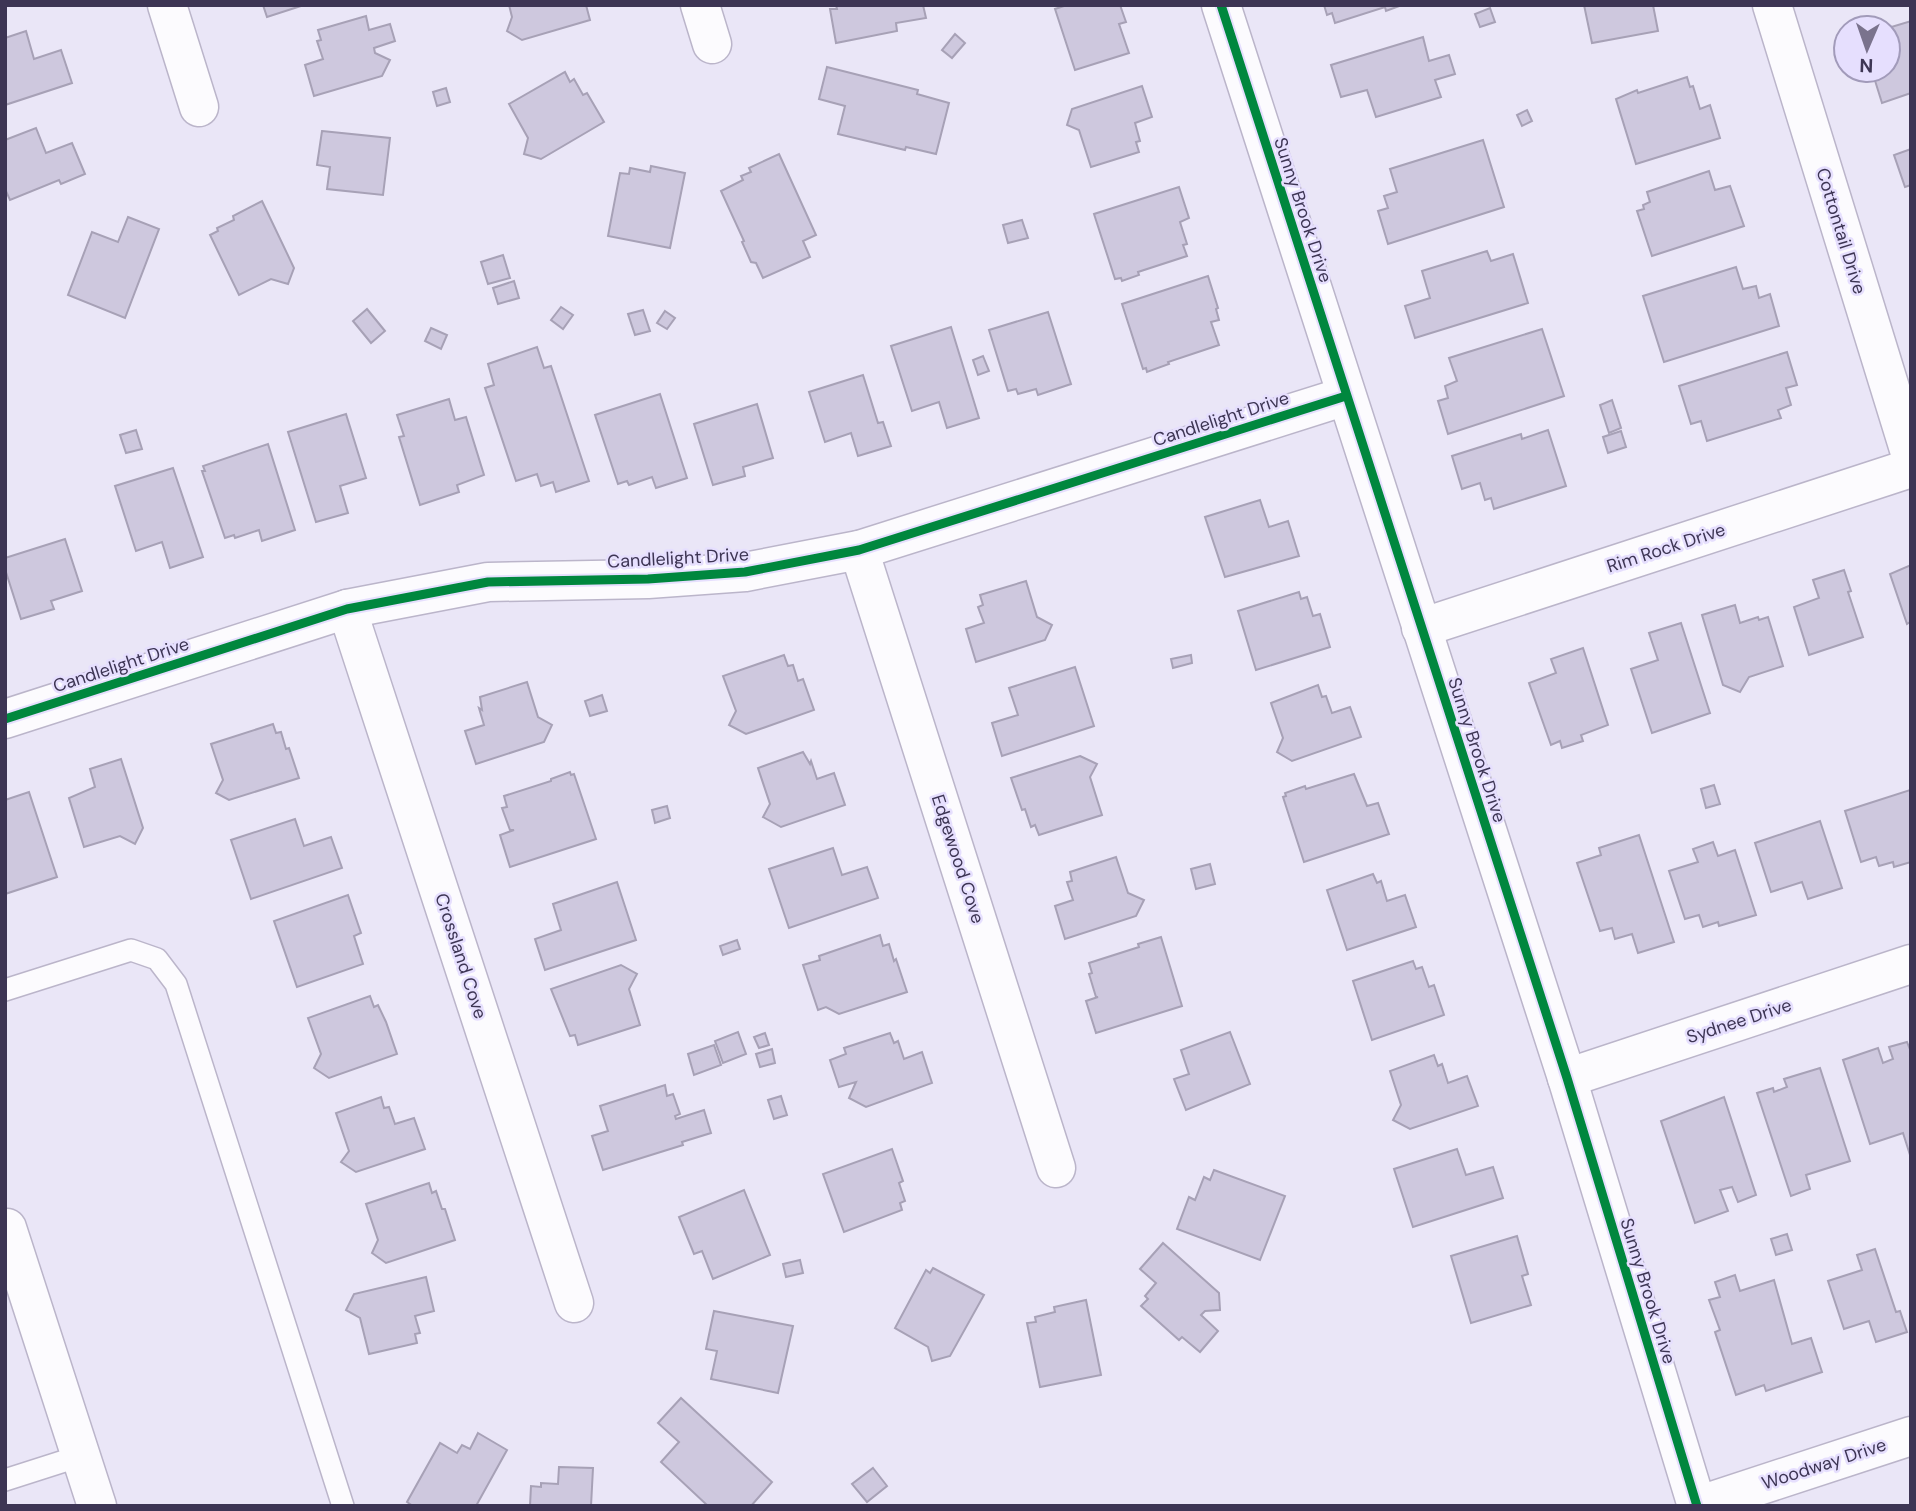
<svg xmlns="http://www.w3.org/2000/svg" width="1916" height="1511" viewBox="0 0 1916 1511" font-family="'DM Sans',sans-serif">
  <rect width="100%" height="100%" fill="#eae6f7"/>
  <g fill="#cec8de" stroke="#a7a1b6" stroke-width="2">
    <polygon points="263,5 304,5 267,17"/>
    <polygon points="509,5 586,5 590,20 522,40 507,31 512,17"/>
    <polygon points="836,5 923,5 926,18 896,23 897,31 836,43 830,9 837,9"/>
    <polygon points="1067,5 1120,5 1126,22 1119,24 1129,53 1075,70 1055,9"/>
    <polygon points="1324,5 1402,5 1386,11 1385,7 1335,23 1332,13 1327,15"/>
    <polygon points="1584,5 1653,5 1658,31 1592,43"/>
    <polygon points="1490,8 1495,22 1480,27 1475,14"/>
    <polygon points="366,16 369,30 390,24 395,41 374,48 375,53 390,60 382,76 314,96 305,65 323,59 317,41 321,40 318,30"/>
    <polygon points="1911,21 1911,93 1882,103 1872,71 1888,70 1888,53 1891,52 1888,43 1888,28"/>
    <polygon points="26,31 34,59 61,50 72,83 5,105 5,38"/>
    <polygon points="955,34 965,43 952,58 942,50"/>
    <polygon points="1423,37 1429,61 1449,55 1455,74 1435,80 1441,97 1376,117 1367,90 1341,97 1331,65"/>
    <polygon points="827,67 918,90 917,94 949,103 936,154 906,147 905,150 838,134 845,106 819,99"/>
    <polygon points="565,72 570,82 574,79 583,95 587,93 604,122 541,159 524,154 528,138 509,104"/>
    <polygon points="1687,77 1690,87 1693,86 1700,109 1710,105 1720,138 1636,164 1616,99 1637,90 1638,93"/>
    <polygon points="1142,86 1152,117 1135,123 1140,141 1136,142 1139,152 1091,167 1079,130 1067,125 1072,109"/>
    <polygon points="446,88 450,102 437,106 433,92"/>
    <polygon points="1527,110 1532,121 1522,126 1517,115"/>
    <polygon points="36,128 46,153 72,143 85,174 61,184 59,180 10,200 5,189 5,140"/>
    <polygon points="322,131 390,138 383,195 327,189 330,167 317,165"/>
    <polygon points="1483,140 1504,207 1388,244 1378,211 1388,208 1384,196 1397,192 1390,169"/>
    <polygon points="1911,149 1911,185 1905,187 1894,155"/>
    <polygon points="779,154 816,235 803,241 810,257 763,278 756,263 751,262 742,242 744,241 721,191 743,180 741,176 751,172 749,168"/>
    <polygon points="651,166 685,173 670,248 608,236 620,173 629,174 630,168 650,172"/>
    <polygon points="1709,171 1715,190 1730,186 1744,226 1652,256 1637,211 1644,209 1643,205 1650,202 1647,192"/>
    <polygon points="1179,187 1189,218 1180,222 1187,244 1183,245 1187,256 1138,272 1139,275 1122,281 1121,278 1115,279 1094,214"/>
    <polygon points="262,201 294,268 288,284 271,279 239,295 210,235 218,231 217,228 234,220 233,216"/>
    <polygon points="128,217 159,229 125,318 68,295 92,232 118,242"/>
    <polygon points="1022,220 1028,238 1008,243 1003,225"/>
    <polygon points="1487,251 1491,261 1513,254 1528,303 1415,338 1405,306 1430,298 1422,271"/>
    <polygon points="503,255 510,278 488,284 481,262"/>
    <polygon points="1736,267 1743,289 1756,286 1759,298 1770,294 1779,326 1664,362 1643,296"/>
    <polygon points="1208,276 1218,308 1216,309 1219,320 1211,322 1219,345 1168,362 1169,364 1147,372 1146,368 1143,369 1122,304"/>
    <polygon points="514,281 519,298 498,304 493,288"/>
    <polygon points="561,307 573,315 563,329 551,320"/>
    <polygon points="367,309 385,331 371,343 353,321"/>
    <polygon points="643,310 650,331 635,335 628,314"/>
    <polygon points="665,311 675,318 667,329 657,323"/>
    <polygon points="1048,312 1071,384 1038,395 1036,389 1018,394 1016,389 1008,391 989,330"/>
    <polygon points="951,327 979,418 947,428 939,402 912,411 891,346"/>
    <polygon points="431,328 447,335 441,349 425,341"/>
    <polygon points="1542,329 1564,396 1448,434 1438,401 1448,398 1445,386 1457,381 1449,358"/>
    <polygon points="537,347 544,368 551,366 589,481 556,492 553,482 541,486 537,474 516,481 485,388 494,385 488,364"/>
    <polygon points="1787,352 1797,385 1786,388 1791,405 1778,410 1781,418 1707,441 1701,421 1691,424 1679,386"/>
    <polygon points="983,356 989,371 978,375 973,360"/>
    <polygon points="863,375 878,423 883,422 891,446 858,456 851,433 825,442 809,392"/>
    <polygon points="660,394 687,478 656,488 652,477 629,485 627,481 618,484 595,415"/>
    <polygon points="449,399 455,420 466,417 484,475 457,485 459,492 420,505 399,437 404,436 397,415"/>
    <polygon points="1612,400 1621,428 1609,433 1600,405"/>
    <polygon points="757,404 773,458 743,467 745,476 713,485 694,424"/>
    <polygon points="346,414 366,478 340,486 348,513 316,522 288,432"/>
    <polygon points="136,430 142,449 126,453 120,435"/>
    <polygon points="1548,430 1566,486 1494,509 1491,498 1485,500 1480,483 1462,489 1452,456 1521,434 1522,439"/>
    <polygon points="1621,431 1626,447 1608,453 1603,437"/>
    <polygon points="268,444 295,530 262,541 259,530 235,538 234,535 225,538 202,471 205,471 203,466"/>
    <polygon points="173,468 203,557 170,568 162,542 136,551 115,486"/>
    <polygon points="1260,500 1269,527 1288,521 1299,556 1225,577 1205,517"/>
    <polygon points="65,539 82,591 51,601 54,609 21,619 5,569 5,558"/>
    <polygon points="1911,565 1911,626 1910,622 1907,624 1890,574"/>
    <polygon points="1844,570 1851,591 1848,592 1863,637 1809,655 1794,607 1819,598 1813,580"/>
    <polygon points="1026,581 1037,617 1052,625 1045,640 976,662 966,629 984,623 978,607 983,605 980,595"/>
    <polygon points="1299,592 1301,599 1307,597 1313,616 1320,614 1330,647 1256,670 1238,611"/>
    <polygon points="1735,605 1740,623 1758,617 1759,620 1768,617 1783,666 1749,677 1740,692 1723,685 1702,615"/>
    <polygon points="1681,623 1710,713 1652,733 1631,669 1658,660 1649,633"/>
    <polygon points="1583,648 1608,725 1581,735 1583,741 1562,748 1560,741 1551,745 1529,683 1556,673 1551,659"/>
    <polygon points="784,655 788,666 793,665 798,681 803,679 814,710 746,734 729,725 736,711 723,676"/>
    <polygon points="1191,655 1192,663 1173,668 1171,659"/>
    <polygon points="1075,667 1094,726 1002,756 992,723 1018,715 1009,688"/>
    <polygon points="527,682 538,717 552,725 544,742 476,764 465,731 484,725 479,708 482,710 480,697"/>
    <polygon points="1318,685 1322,697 1326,696 1332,713 1350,707 1361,737 1292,761 1277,752 1283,738 1271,703"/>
    <polygon points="602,695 607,711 590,716 585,701"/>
    <polygon points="273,724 276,733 281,732 286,749 289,748 299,778 229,800 216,793 223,780 211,744"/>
    <polygon points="803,752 810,764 811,761 817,779 834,773 845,805 781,827 763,817 770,804 758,768"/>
    <polygon points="1080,756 1097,764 1090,777 1102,815 1039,835 1035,825 1031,827 1025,809 1022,810 1011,778"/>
    <polygon points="121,759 143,828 135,844 120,836 84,847 69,798 95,787 90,769"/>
    <polygon points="570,772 571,775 574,774 596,839 510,867 500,835 514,830 510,830 502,808 507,807 504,796 551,781 551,779"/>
    <polygon points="1354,774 1367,806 1378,803 1389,834 1304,862 1283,797 1286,796 1285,793 1305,786 1306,789"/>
    <polygon points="1714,785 1720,804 1706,808 1701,789"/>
    <polygon points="1910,790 1911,862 1894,867 1893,862 1879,866 1876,857 1861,862 1845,811"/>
    <polygon points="29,792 57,877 5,894 5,800"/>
    <polygon points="667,806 670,818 655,823 652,810"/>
    <polygon points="295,819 304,846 331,837 342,868 251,899 231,840"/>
    <polygon points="1820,821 1842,888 1808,899 1802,882 1771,892 1755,843"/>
    <polygon points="1639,835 1674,942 1638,953 1632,934 1615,939 1612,928 1600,931 1577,863 1601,855 1599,848"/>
    <polygon points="1713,842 1718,856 1735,850 1756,915 1719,926 1718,922 1703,927 1699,915 1685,919 1669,871 1698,862 1693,849"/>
    <polygon points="833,848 842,875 867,867 878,898 789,928 769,869"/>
    <polygon points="1116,857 1128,893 1144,900 1136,916 1065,939 1055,906 1073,900 1067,882 1072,881 1070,872"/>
    <polygon points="1210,864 1215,884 1196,889 1191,869"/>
    <polygon points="1373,874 1377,883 1381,881 1387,901 1405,895 1416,927 1347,950 1327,890"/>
    <polygon points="617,882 636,940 545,970 535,939 561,930 553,904"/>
    <polygon points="348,895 361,933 354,936 363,964 297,987 274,921"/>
    <polygon points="880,935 883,946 889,944 894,961 896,959 907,992 839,1014 826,1007 818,1010 803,965 820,960 819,956"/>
    <polygon points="1161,937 1182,1006 1096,1033 1086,1001 1098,997 1096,997 1089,974 1092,973 1089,963 1139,947 1138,944"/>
    <polygon points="737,940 740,949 723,955 720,946"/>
    <polygon points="1413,961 1416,969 1422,967 1429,987 1434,985 1444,1015 1372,1040 1353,981"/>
    <polygon points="621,965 637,974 629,989 640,1025 578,1045 575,1035 570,1036 551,989"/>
    <polygon points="370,996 374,1007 378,1005 386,1022 397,1054 329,1078 314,1068 321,1054 308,1018"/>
    <polygon points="738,1032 746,1054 723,1063 715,1041"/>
    <polygon points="1230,1032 1250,1084 1186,1110 1174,1079 1189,1074 1181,1050"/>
    <polygon points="765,1033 769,1045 759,1048 754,1037"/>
    <polygon points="890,1033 894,1043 898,1041 904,1059 922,1052 932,1083 866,1107 849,1098 856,1082 839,1087 830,1060 846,1054 844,1048"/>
    <polygon points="1907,1042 1911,1052 1910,1155 1903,1133 1870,1144 1843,1060 1878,1048 1883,1063 1893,1059 1889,1047"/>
    <polygon points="714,1045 721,1065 694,1075 688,1054"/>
    <polygon points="772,1049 775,1063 760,1067 756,1054"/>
    <polygon points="1434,1055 1438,1066 1442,1064 1448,1083 1467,1076 1478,1106 1410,1129 1393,1120 1401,1105 1390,1071"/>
    <polygon points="1820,1068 1850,1161 1806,1175 1810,1189 1791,1196 1757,1093 1773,1088 1774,1092 1787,1087 1784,1079"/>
    <polygon points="665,1085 667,1096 673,1094 680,1114 675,1116 676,1119 704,1110 711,1133 682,1142 683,1145 603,1170 592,1136 608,1131 600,1106"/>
    <polygon points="781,1096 787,1115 774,1119 768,1100"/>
    <polygon points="381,1097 384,1108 389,1107 395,1124 414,1118 425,1149 356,1172 341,1162 349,1151 336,1113"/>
    <polygon points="1724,1097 1756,1195 1738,1202 1732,1187 1720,1190 1728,1211 1695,1223 1661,1121"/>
    <polygon points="892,1149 903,1181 899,1183 905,1201 900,1203 902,1210 844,1232 823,1174"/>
    <polygon points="1457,1149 1466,1175 1493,1167 1503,1198 1413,1227 1394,1169"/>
    <polygon points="1214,1170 1285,1196 1260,1260 1177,1229 1189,1197 1195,1200 1204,1177 1210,1180"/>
    <polygon points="429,1183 432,1193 436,1191 442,1209 445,1209 455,1240 386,1263 372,1253 378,1240 366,1204"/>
    <polygon points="744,1190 770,1255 713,1279 702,1251 694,1254 679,1217"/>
    <polygon points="1787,1234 1792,1250 1776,1255 1771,1239"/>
    <polygon points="1517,1236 1528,1274 1522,1276 1531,1305 1471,1323 1451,1256"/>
    <polygon points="1163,1243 1219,1293 1220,1310 1205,1311 1201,1315 1218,1331 1200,1352 1182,1337 1179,1340 1141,1306 1148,1299 1145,1296 1156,1283 1140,1269"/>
    <polygon points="1875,1249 1896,1312 1900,1311 1907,1332 1876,1342 1869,1321 1844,1329 1828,1281 1862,1270 1857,1255"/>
    <polygon points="800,1260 803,1273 786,1277 783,1264"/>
    <polygon points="933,1268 984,1295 950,1356 932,1361 928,1347 895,1328 926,1270 930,1273"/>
    <polygon points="1735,1275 1740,1291 1774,1280 1792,1344 1811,1338 1822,1372 1766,1391 1764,1385 1736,1395 1715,1332 1720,1330 1709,1300 1720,1297 1715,1282"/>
    <polygon points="426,1277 434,1311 415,1316 420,1333 415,1334 417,1343 369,1354 360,1318 346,1310 354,1294"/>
    <polygon points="1086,1300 1101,1375 1040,1387 1027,1323 1036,1322 1035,1317 1055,1312 1054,1307"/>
    <polygon points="714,1311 793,1326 778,1393 711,1379 717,1351 706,1349"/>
    <polygon points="681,1398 772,1482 751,1506 708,1506 661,1462 679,1442 658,1423"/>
    <polygon points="478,1433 507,1450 476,1506 413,1506 407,1502 440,1443 457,1453 462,1445 470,1449"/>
    <polygon points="559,1467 593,1468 591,1506 530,1506 531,1486 541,1487 541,1483 558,1484"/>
    <polygon points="873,1468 887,1486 867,1502 852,1484"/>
  </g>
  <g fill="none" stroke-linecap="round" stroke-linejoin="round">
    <g stroke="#bbb5ca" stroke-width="24">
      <g id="lane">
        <polyline points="5,990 131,950 157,959 176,984 343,1506"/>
        <polyline points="5,1480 80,1456"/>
      </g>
    </g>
    <g stroke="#bbb5ca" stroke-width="41">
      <g id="street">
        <polyline points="167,5 199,107"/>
        <polyline points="700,5 712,44"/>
        <polyline points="1221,5 1567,1078 1697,1506 1911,1436"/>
        <polyline points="1772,5 1911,456"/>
        <polyline points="859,550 1056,1168"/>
        <polyline points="347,609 574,1303"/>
        <polyline points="1421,628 1911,468"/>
        <polyline points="5,719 347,609 488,582 648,579 745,572 859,550 1346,396"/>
        <polyline points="1567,1078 1911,964"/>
        <polyline points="5,1229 7,1228 97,1506"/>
      </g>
    </g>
    <use href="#lane" stroke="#fcfbfe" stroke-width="21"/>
    <use href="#street" stroke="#fcfbfe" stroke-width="38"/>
    <g stroke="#e6dffe" stroke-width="13">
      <g id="cycleway">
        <polyline points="1221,5 1567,1078 1697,1506"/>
        <polyline points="5,719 347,609 488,582 648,579 745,572 859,550 1346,396"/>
      </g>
    </g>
    <use href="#cycleway" stroke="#00873e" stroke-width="9"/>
  </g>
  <g text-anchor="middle" stroke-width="5" stroke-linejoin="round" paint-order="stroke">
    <g font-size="18" fill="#3d3554" stroke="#e6dffe">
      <text transform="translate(1303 210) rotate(72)" y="6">Sunny Brook Drive</text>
      <text transform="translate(1841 231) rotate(73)" y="6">Cottontail Drive</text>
      <text transform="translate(1221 419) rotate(-18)" y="6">Candlelight Drive</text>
      <text transform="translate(1666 548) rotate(-18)" y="6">Rim Rock Drive</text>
      <text transform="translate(678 558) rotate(-3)" y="6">Candlelight Drive</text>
      <text transform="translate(121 665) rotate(-18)" y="6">Candlelight Drive</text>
      <text transform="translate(1477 750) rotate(72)" y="6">Sunny Brook Drive</text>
      <text transform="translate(958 859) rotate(72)" y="6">Edgewood Cove</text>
      <text transform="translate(461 956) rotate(72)" y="6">Crossland Cove</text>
      <text transform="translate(1739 1021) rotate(-18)" y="6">Sydnee Drive</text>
      <text transform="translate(1648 1291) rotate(73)" y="6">Sunny Brook Drive</text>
      <text transform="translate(1824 1464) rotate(-18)" y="6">Woodway Drive</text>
    </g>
  </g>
  <rect width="1916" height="1511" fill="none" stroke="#3d3554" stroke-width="14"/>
  <g transform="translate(1867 49) rotate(182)"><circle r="33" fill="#e6dffe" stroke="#a29bba" stroke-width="2"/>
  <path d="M0-5L12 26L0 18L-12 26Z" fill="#7a738d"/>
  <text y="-10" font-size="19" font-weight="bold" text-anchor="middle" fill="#3d3554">N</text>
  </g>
</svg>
